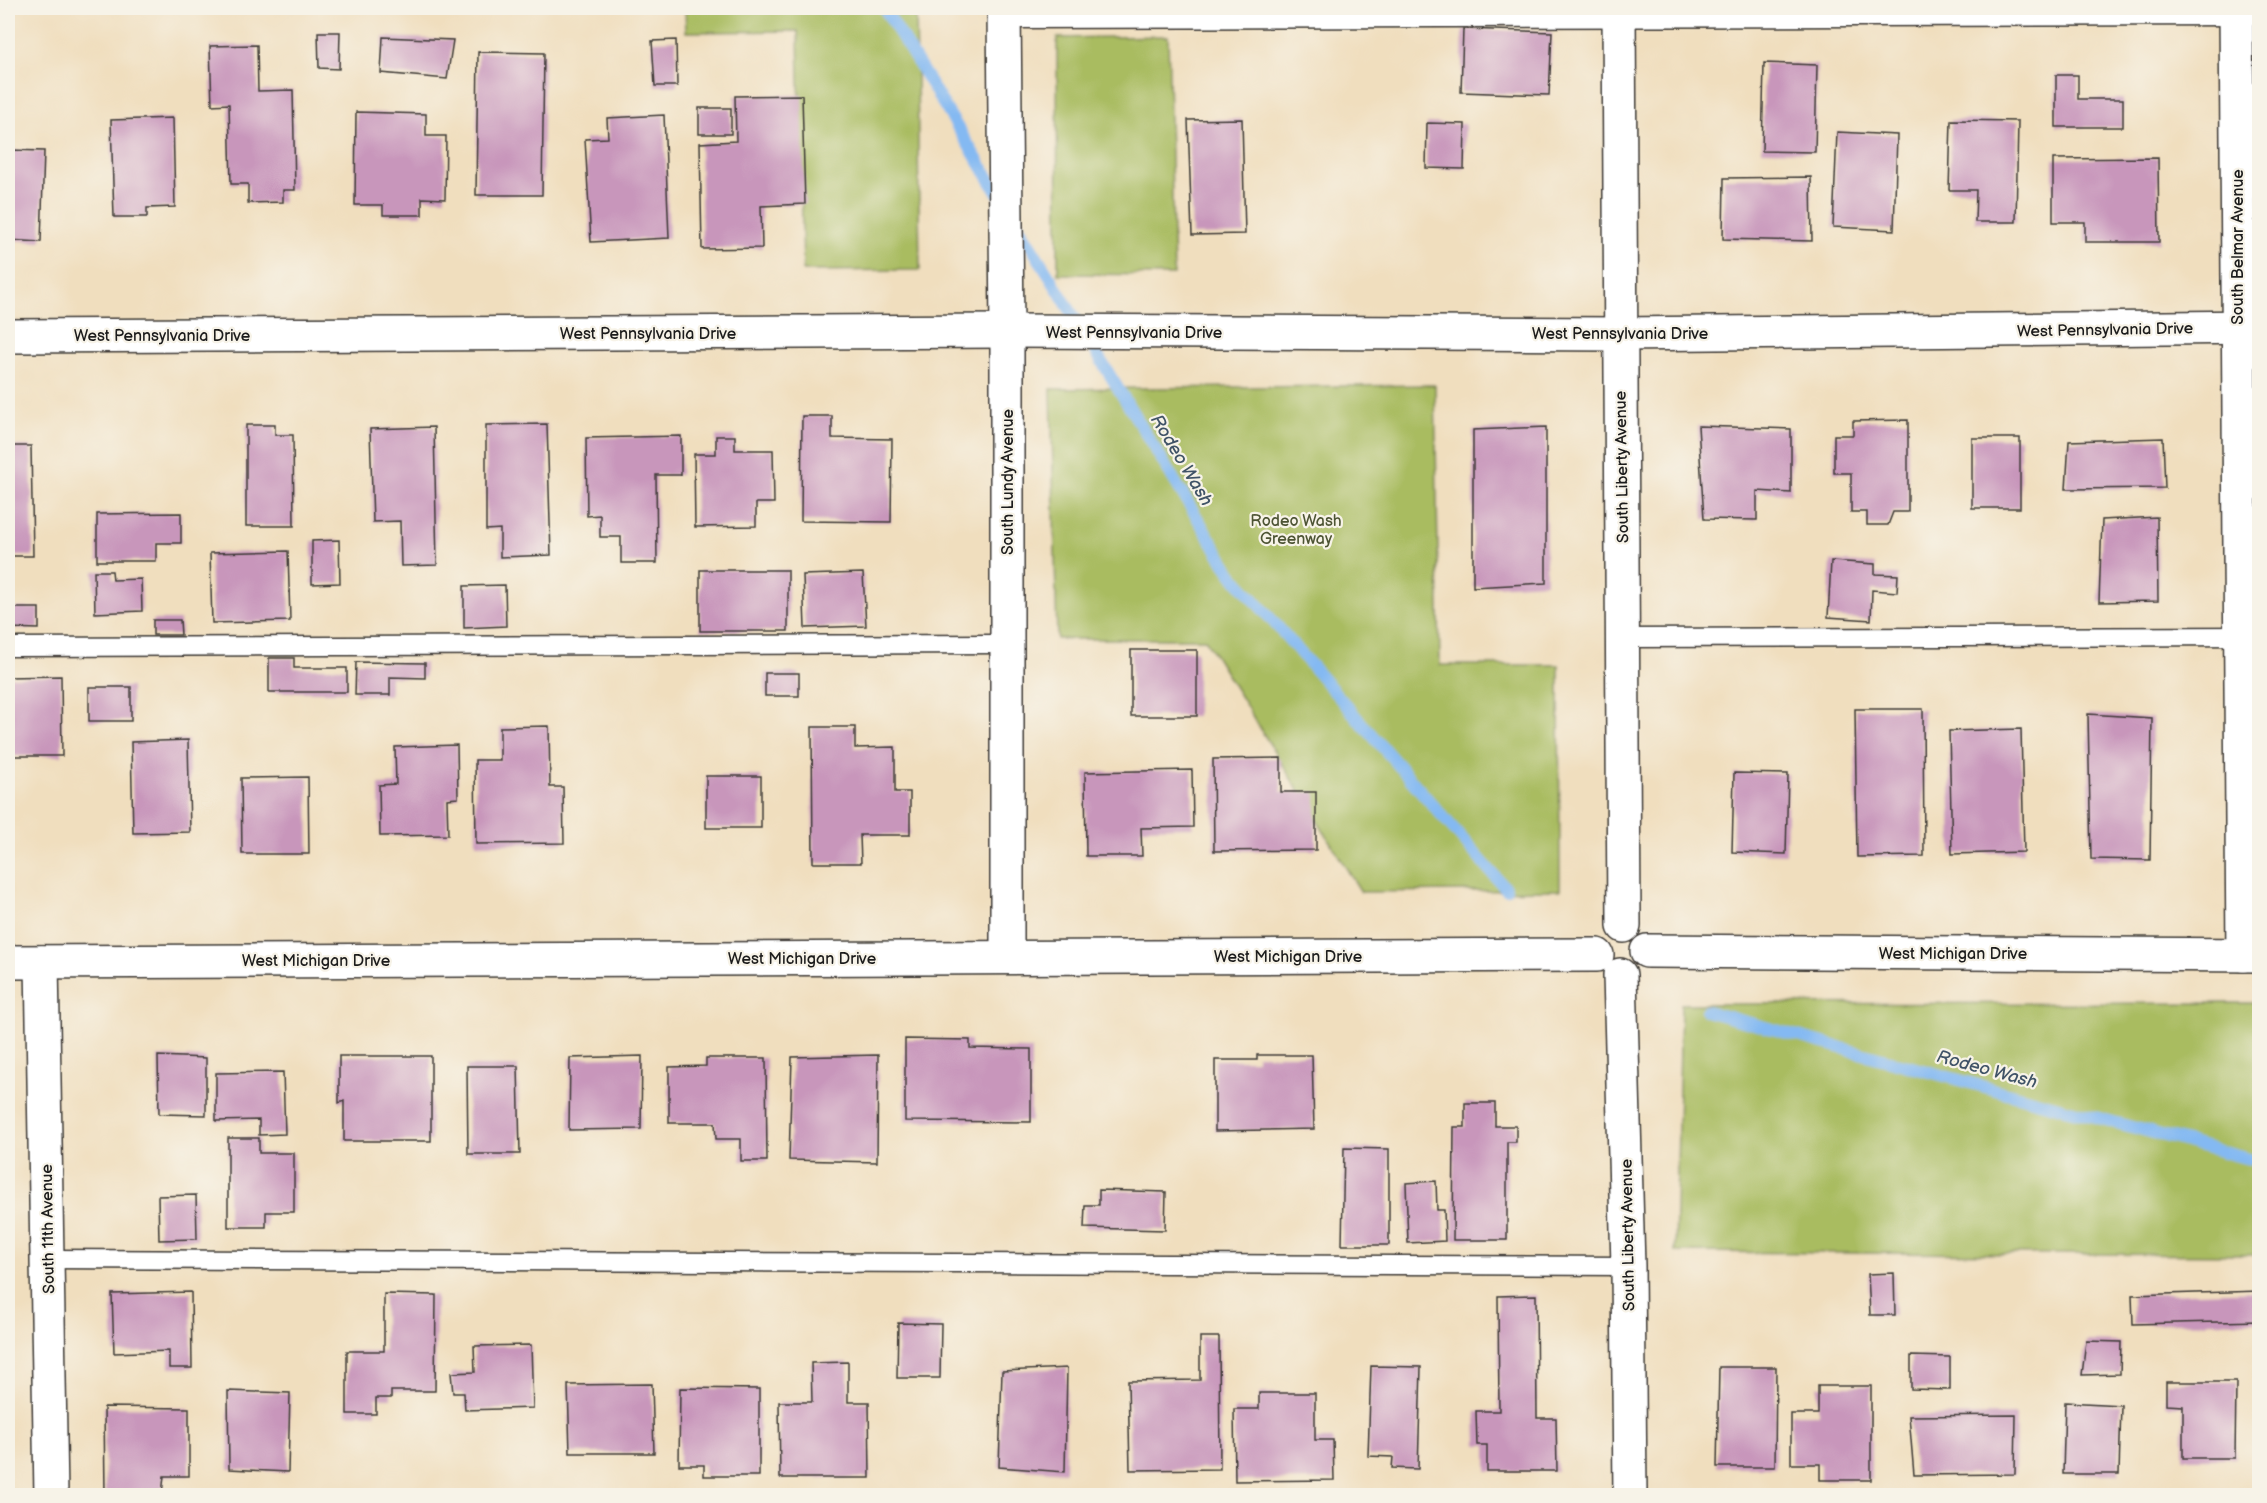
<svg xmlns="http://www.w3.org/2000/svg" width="2267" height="1503" viewBox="0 0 2267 1503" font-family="'Balsamiq Sans',sans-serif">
  <rect width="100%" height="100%" fill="#f7f3e8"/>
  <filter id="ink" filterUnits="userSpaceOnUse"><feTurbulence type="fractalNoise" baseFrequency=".0167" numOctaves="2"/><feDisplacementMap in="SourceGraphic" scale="12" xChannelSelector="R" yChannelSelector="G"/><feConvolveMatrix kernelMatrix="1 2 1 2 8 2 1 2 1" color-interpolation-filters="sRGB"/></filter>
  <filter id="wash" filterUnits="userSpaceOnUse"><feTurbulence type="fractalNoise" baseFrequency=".008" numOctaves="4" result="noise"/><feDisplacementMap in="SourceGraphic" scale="24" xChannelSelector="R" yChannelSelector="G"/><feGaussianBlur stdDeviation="1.35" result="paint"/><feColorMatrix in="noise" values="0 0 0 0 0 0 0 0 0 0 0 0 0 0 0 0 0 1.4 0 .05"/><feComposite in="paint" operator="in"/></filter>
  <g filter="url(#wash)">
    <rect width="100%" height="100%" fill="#f0debe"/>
    <g fill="#a9bc60" stroke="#626c3e" stroke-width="1.5">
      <polygon points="685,8 916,8 920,270 803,271 798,31 686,32"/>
      <polygon points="1168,36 1174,275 1058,274 1057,38"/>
      <polygon points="1435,385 1440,665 1559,665 1560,890 1361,892 1205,639 1057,639 1051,389"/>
      <polygon points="2259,1003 2259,1255 1675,1252 1681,1004"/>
    </g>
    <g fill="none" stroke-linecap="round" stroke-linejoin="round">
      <g stroke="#84b9f2" stroke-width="12">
        <polyline points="884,8 998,193"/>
        <polyline points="1015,220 1231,573 1506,889"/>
        <polyline points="1706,1011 2260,1162"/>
      </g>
    </g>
    <g id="blocks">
      <g fill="#c896bb">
        <polygon points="1463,29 1552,32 1549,95 1461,92"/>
        <polygon points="318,32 340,32 339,69 319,68"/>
        <polygon points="383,37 453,40 447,79 381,73"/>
        <polygon points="676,40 677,86 655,86 652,41"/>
        <polygon points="257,45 258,91 293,90 295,190 283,190 283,202 248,203 248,184 231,184 229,104 212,105 210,46"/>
        <polygon points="478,52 544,53 542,195 476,195"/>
        <polygon points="1764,63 1817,65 1815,152 1762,151"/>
        <polygon points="2056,75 2078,75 2078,99 2123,99 2123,127 2056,127"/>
        <polygon points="802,95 805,204 761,206 762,248 702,249 700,143 736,141 735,96"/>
        <rect x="699" y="108" width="32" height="26"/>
        <polygon points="356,112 426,114 426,136 446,136 445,199 422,198 422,215 383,215 383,205 355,205"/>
        <polygon points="664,115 669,238 591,242 585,139 608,138 607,118"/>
        <polygon points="173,118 175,207 147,208 147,217 114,217 111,120"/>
        <polygon points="1242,119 1245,234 1192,235 1188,120"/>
        <polygon points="1951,120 2018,121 2016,222 1975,222 1976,190 1949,190"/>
        <polygon points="1427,123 1465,124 1464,169 1426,168"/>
        <polygon points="1837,132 1897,135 1894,230 1833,227"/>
        <polygon points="8,150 44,151 41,242 8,240"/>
        <polygon points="2158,158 2159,242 2085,242 2085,222 2053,222 2053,159"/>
        <polygon points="1811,177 1812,241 1723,239 1724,178"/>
        <polygon points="802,416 832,416 832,438 892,439 891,522 801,521"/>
        <polygon points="1908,420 1908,512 1893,512 1888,525 1867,525 1867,512 1851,512 1851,473 1834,473 1834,435 1853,435 1853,421"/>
        <polygon points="547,424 551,555 500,557 500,529 486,530 486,425"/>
        <polygon points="246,425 275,425 275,435 293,435 294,526 246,526"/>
        <polygon points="1698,426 1791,429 1791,493 1757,491 1757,520 1704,519"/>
        <polygon points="434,427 437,565 401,566 400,521 373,522 370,429"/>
        <polygon points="1546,427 1546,583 1473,587 1473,430"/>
        <polygon points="681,436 681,475 656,475 657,563 621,563 621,537 600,537 600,515 587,516 586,438"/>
        <polygon points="716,436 735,436 735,450 773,450 774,503 756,503 756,526 695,527 694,454 716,454"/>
        <rect x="1972" y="438" width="48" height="70"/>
        <polygon points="2163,438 2165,488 2066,489 2069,441"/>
        <polygon points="8,446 31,446 33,556 8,556"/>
        <polygon points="181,513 181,543 156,543 156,561 97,561 97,514"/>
        <polygon points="2157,517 2158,601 2099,602 2102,520"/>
        <polygon points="339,540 340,583 312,584 312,541"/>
        <polygon points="288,551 290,621 212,623 210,553"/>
        <polygon points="1831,561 1875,564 1875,574 1898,575 1897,592 1872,590 1871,620 1828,617"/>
        <rect x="700" y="570" width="88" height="61"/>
        <polygon points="94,571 112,571 113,580 141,579 142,611 95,613"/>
        <polygon points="863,573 866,626 805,628 803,575"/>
        <polygon points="505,585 506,626 464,628 464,586"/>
        <polygon points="8,608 39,608 39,629 8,628"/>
        <polygon points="153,620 180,620 181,635 153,635"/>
        <rect x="1131" y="650" width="66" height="66"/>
        <polygon points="269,658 294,658 294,668 347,668 347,692 269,692"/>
        <polygon points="356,662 425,663 425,678 390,677 390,695 355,695"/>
        <rect x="765" y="673" width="34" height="23"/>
        <polygon points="61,676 62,756 8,756 8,677"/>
        <rect x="89" y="687" width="42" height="34"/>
        <polygon points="1855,709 1923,709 1924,856 1857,857"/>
        <polygon points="2088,714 2152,718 2150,860 2091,859"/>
        <polygon points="549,726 550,787 563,787 564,843 476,844 475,760 500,760 500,727"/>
        <polygon points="812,727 855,727 855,748 895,747 895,792 910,792 910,835 860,835 861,863 813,863"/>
        <polygon points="2021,729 2024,852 1952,854 1949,731"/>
        <polygon points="188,740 190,832 133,833 131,742"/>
        <polygon points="457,745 458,798 447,799 448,835 380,836 379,785 396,784 395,747"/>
        <polygon points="1281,758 1281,792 1316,792 1316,850 1214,851 1213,759"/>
        <polygon points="1192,770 1193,827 1141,828 1142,856 1086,856 1085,772"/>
        <polygon points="1734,773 1788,774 1786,854 1732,852"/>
        <rect x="706" y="776" width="55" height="52"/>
        <polygon points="308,777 309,854 242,854 241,778"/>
        <polygon points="905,1039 970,1040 970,1048 1031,1049 1031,1122 905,1121"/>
        <polygon points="878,1055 877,1162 789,1160 792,1057"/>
        <polygon points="1257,1055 1312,1055 1314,1129 1215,1131 1215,1060 1257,1060"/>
        <polygon points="158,1056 206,1058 206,1115 159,1114"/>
        <polygon points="339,1056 431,1056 431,1141 344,1141 344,1101 339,1103"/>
        <polygon points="642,1056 641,1129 569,1130 570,1058"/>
        <polygon points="706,1058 766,1058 767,1161 741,1161 741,1139 716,1139 715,1123 669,1123 669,1067 706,1066"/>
        <polygon points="467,1066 518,1066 520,1154 468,1154"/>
        <polygon points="283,1072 285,1134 259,1135 259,1120 216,1121 216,1073"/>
        <polygon points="1465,1103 1495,1103 1495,1126 1516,1126 1516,1142 1507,1142 1507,1240 1453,1240 1454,1127 1465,1127"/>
        <polygon points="228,1138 259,1138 259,1153 294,1153 294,1212 266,1212 266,1227 228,1227"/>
        <polygon points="1344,1148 1389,1149 1389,1245 1342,1245"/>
        <polygon points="1436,1181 1437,1210 1444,1210 1445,1241 1408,1243 1406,1183"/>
        <polygon points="1099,1190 1166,1192 1165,1230 1084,1228 1085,1205 1099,1205"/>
        <polygon points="196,1195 197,1239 159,1240 158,1196"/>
        <polygon points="1894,1273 1895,1315 1870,1315 1868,1274"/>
        <polygon points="2260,1291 2260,1321 2133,1324 2132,1295"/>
        <polygon points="191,1292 192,1368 169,1368 169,1351 114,1353 112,1294"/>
        <polygon points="384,1294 436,1295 435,1391 391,1391 391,1398 376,1398 376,1414 347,1414 347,1351 384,1351"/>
        <polygon points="1536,1295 1537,1418 1556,1418 1557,1471 1487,1471 1487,1445 1477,1445 1476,1411 1499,1411 1498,1296"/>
        <polygon points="898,1323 941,1324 940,1378 897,1378"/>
        <polygon points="1200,1337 1219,1337 1220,1469 1130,1470 1128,1381 1200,1380"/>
        <polygon points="2086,1341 2121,1342 2120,1374 2082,1375"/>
        <polygon points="531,1345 533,1408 465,1410 464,1393 453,1393 451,1373 475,1372 474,1346"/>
        <polygon points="1911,1356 1950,1357 1950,1390 1911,1389"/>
        <polygon points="848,1362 848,1402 869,1402 870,1478 780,1478 779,1402 812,1402 811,1363"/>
        <polygon points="1371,1366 1421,1367 1418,1469 1392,1468 1393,1457 1368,1456"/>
        <polygon points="1719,1367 1776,1367 1775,1467 1717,1467"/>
        <polygon points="1067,1368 1065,1472 999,1467 1002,1371"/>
        <polygon points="2166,1382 2236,1382 2235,1458 2183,1458 2183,1406 2166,1405"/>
        <polygon points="652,1384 654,1453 570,1453 568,1385"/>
        <polygon points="1818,1386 1871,1386 1871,1480 1820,1480 1820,1464 1791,1464 1791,1414 1818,1414"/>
        <polygon points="680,1388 759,1389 759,1476 704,1476 704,1465 679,1465"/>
        <polygon points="228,1391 290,1393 288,1472 229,1469"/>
        <polygon points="1259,1393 1315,1393 1315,1440 1333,1440 1334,1480 1235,1481 1234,1409 1259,1409"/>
        <polygon points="2065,1402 2121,1405 2119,1474 2063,1474"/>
        <polygon points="104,1407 189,1408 189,1476 164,1476 162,1494 105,1496"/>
        <polygon points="2016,1415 2015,1474 1914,1475 1909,1416"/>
      </g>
    </g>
  </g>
  <g filter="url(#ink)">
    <use href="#blocks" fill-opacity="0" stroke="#3c3934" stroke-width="1.5"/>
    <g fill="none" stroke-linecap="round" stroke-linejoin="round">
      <g stroke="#3c3934" stroke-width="21">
        <g id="lane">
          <polyline points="1004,19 2260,16"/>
          <polyline points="1623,638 2260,636"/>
          <polyline points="8,647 1007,644"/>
          <polyline points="48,1259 1628,1266"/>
        </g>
      </g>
      <g stroke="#3c3934" stroke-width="36">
        <g id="street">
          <polyline points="1004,8 1007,331 1007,957"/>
          <polyline points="1619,8 1624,926"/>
          <polyline points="2236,8 2243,955"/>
          <polyline points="8,336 1007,331 1620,334 2260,327"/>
          <polyline points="1647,951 2260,955"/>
          <polyline points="8,962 1597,955"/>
          <polyline points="42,962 51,1496"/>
          <polyline points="1620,975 1628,1266 1630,1496"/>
        </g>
      </g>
      <use href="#lane" stroke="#fff" stroke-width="18"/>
      <use href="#street" stroke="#fff" stroke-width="33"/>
    </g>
  </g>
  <g text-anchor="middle" stroke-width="4.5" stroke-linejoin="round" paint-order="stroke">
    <g font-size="16" fill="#1c1c1c" stroke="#f7f3e8">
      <text transform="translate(2237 247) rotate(-90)" y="6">South Belmar Avenue</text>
      <text transform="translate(2105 329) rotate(-1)" y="6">West Pennsylvania Drive</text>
      <text x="1134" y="338">West Pennsylvania Drive</text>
      <text x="648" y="339">West Pennsylvania Drive</text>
      <text x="1620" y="339">West Pennsylvania Drive</text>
      <text x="162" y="341">West Pennsylvania Drive</text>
      <text transform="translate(1621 467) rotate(-91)" y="6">South Liberty Avenue</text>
      <text transform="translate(1007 482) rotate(-90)" y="6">South Lundy Avenue</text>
      <text x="1953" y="959">West Michigan Drive</text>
      <text x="1288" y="962">West Michigan Drive</text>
      <text x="802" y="964">West Michigan Drive</text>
      <text x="316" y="966">West Michigan Drive</text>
      <text transform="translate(47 1229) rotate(-91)" y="6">South 11th Avenue</text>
      <text transform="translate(1627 1235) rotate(-91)" y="6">South Liberty Avenue</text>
    </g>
    <g font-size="16" fill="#4d5434" stroke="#f7f3e8">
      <text x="1296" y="526">Rodeo Wash<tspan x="1296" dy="18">Greenway</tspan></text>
    </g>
    <g font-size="18" font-style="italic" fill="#405367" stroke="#f7f3e8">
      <text transform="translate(1182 460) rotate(59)" y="6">Rodeo Wash</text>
      <text transform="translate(1987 1069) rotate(15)" y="6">Rodeo Wash</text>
    </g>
  </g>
  <rect width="2267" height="1503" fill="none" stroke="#f7f3e8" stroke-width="30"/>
</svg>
